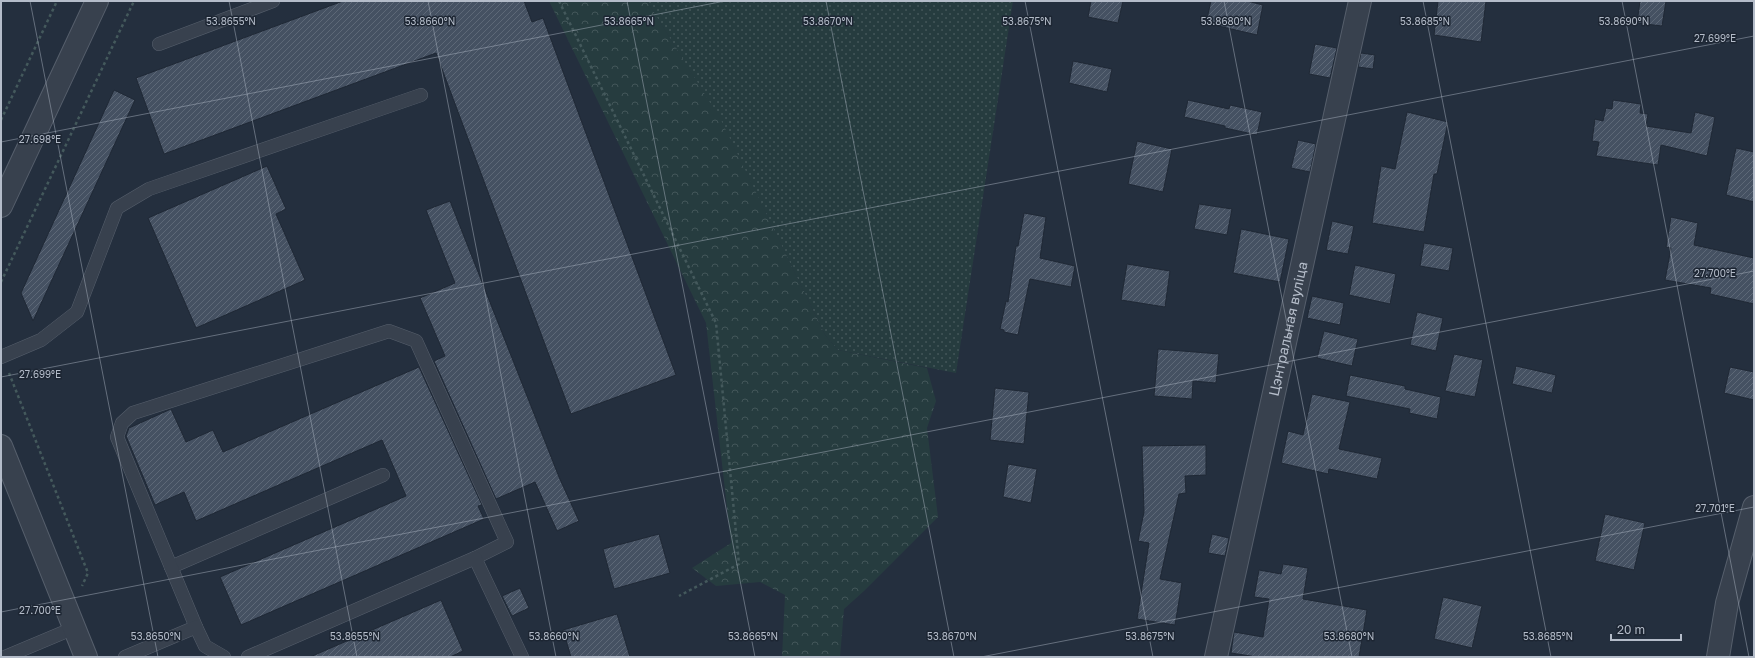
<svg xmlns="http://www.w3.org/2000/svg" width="1755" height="658" viewBox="0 0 1755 658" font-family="'Golos Text',sans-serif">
  <defs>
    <pattern id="grass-dots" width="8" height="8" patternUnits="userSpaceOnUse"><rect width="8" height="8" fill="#263c3f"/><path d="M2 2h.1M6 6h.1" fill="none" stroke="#435659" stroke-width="1.8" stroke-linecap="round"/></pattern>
    <pattern id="forest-crowns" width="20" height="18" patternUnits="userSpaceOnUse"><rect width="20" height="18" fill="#263c3f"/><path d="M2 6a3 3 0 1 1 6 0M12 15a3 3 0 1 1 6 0" fill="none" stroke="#435659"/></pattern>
    <pattern id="building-hatch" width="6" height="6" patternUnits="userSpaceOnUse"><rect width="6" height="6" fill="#455162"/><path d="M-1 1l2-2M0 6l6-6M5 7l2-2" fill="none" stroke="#5d6877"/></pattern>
  </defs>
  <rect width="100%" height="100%" fill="#242f3e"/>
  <polygon fill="url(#grass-dots)" points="647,1 1013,1 956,373 838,350 825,335 722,123"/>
  <polygon fill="url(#forest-crowns)" points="549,1 647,1 722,122 825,335 838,350 927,368 936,401 927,428 938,517 864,591 844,609 840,657 782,657 785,595 760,582 716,586 692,568 731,543 706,323"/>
  <g fill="url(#building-hatch)" stroke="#1f2835">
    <polygon points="343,1 524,1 532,22 543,18 676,375 571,414 436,53 164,154 136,78"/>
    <polygon points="1091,1 1123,1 1118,23 1088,17"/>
    <polygon points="1211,1 1247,1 1263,5 1257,35 1206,23"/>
    <polygon points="1438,1 1486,1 1481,42 1434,35"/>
    <polygon points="1640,1 1666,1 1662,26 1637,23"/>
    <polygon points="1315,44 1337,48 1330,78 1309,74"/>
    <polygon points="1361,53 1375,55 1373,69 1358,67"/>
    <polygon points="1073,61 1112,69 1107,92 1069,83"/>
    <polygon points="114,90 135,100 33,321 21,293"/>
    <polygon points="1188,100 1229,109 1230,105 1262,112 1257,135 1225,128 1225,126 1184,117"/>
    <polygon points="1613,100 1641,104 1640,113 1648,114 1646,126 1691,133 1695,112 1715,117 1707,156 1661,145 1658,165 1596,156 1599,142 1592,141 1595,119 1603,121 1606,108 1612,109"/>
    <polygon points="1407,112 1448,122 1437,174 1434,174 1424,232 1372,223 1381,166 1395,169"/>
    <polygon points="1298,140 1316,144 1310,172 1291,168"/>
    <polygon points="1137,141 1172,149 1163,192 1128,184"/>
    <polygon points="1736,148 1754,152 1754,202 1726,195"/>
    <polygon points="267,166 286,209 276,214 305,280 196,328 148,218"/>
    <polygon points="450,201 559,477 579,521 557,531 535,482 496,499 434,361 445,356 420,298 455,283 426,210"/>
    <polygon points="1199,204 1232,209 1227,235 1194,229"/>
    <polygon points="1024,213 1046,217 1040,258 1075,266 1071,287 1030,279 1018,335 1004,332 1004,330 1000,329 1006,301 1008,302 1016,246 1018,246"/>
    <polygon points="1671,217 1698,223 1694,245 1754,258 1754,304 1710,294 1711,288 1665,280 1671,248 1666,247"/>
    <polygon points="1332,221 1354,226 1348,254 1326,250"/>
    <polygon points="1241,229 1289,239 1280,282 1233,273"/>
    <polygon points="1424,243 1453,248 1449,271 1420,266"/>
    <polygon points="1127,264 1170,271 1165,307 1121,300"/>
    <polygon points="1355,265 1396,274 1390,304 1349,295"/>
    <polygon points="1312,296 1344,303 1340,325 1307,318"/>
    <polygon points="1417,312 1443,318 1436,351 1410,345"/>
    <polygon points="1324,331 1358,339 1352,366 1317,358"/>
    <polygon points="1158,349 1219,354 1216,383 1193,381 1192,399 1154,396"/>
    <polygon points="1454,354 1483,360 1475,397 1445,391"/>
    <polygon points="1516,366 1556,375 1552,393 1512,384"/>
    <polygon points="419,367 482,505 478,506 484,519 241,625 220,577 406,496 382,440 196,521 184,492 155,505 126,436 129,428 171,409 186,442 213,430 223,452"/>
    <polygon points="1730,367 1754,372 1754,400 1724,393"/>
    <polygon points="1350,375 1405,386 1405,389 1441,397 1437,419 1409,413 1410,409 1346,396"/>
    <polygon points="995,388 1029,392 1024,444 990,440"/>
    <polygon points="1312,394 1350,402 1339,449 1382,458 1377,479 1329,469 1328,474 1281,463 1288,431 1303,435"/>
    <polygon points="1206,445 1206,475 1185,476 1186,493 1179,494 1160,579 1182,583 1175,625 1137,619 1149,543 1138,541 1144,512 1142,446"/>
    <polygon points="1008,464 1037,469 1031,503 1003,497"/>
    <polygon points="1605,514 1645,523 1634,570 1595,561"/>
    <polygon points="659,534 670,573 614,589 603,549"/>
    <polygon points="1212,534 1229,538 1225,556 1208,553"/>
    <polygon points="1283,564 1308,568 1303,599 1367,610 1359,657 1257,657 1231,653 1234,632 1263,637 1269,599 1254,597 1259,570 1281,574"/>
    <polygon points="520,588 529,608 512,616 502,596"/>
    <polygon points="1443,597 1482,606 1472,648 1434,639"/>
    <polygon points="441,600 463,651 450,657 310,657"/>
    <polygon points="617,614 630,657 571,657 563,630"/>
  </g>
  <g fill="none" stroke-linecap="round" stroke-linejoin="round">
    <g stroke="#565f6c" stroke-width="14">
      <g id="lane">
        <polyline points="159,44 273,1"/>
        <polyline points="1,357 41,340 77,312 117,208 149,189 421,95"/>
        <polyline points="171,567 383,475"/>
        <polyline points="196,627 117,437 122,423 133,413 389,331 416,341 507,542 475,558"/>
        <polyline points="5,657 74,628"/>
        <polyline points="125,657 196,627 205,646 224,657"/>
        <polyline points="248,657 475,558 522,657"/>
      </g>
    </g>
    <g stroke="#565f6c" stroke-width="24">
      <g id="street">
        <polyline points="1,206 97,1"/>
        <polyline points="1,446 86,657"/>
        <path id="s1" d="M1216 657 1360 1"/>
        <polyline points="1718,657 1727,603 1754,507"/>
      </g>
    </g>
    <g stroke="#44595c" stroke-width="2.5" stroke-dasharray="3 3" stroke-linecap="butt">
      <polyline points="559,1 716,323 739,564 679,596"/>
      <polyline points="1,120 57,1"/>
      <polyline points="1,282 134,1"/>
      <polyline points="9,373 88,573 82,586"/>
    </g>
    <use href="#lane" stroke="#38414e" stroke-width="13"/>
    <use href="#street" stroke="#38414e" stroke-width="22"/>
  </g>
  <path fill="none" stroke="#b4bcc9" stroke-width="1" stroke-opacity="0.45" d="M30 1 158 657M229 1 357 657M428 1 556 657M627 1 755 657M826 1 954 657M1025 1 1153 657M1224 1 1352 657M1423 1 1551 657M1622 1 1749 657M1 142 725 1M1 377 1754 36M1 612 1754 271M981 657 1754 507"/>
  <g text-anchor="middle" stroke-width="3" stroke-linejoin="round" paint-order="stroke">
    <g font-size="14" fill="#b4bcc9" stroke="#1d2633">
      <text dy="5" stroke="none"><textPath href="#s1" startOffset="336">Цэнтральная вуліца</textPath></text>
    </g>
  </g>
  <g font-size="10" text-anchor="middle" fill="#b4bcc9" stroke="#1d2633" stroke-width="3" stroke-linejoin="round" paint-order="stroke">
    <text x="231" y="25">53.8655°N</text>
    <text x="430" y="25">53.8660°N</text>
    <text x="629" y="25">53.8665°N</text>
    <text x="828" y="25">53.8670°N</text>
    <text x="1027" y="25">53.8675°N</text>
    <text x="1226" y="25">53.8680°N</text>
    <text x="1425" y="25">53.8685°N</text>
    <text x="1624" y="25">53.8690°N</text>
    <text x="1715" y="42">27.699°E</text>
    <text x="40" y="143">27.698°E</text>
    <text x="1715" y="277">27.700°E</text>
    <text x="40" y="378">27.699°E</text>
    <text x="1715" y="512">27.701°E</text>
    <text x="40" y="614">27.700°E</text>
    <text x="156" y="640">53.8650°N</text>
    <text x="355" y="640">53.8655°N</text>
    <text x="554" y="640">53.8660°N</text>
    <text x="753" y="640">53.8665°N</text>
    <text x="952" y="640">53.8670°N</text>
    <text x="1150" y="640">53.8675°N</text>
    <text x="1349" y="640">53.8680°N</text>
    <text x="1548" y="640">53.8685°N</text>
  </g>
  <rect width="1755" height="658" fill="none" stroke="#b4bcc9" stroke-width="4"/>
  <path d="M1611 634v6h70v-6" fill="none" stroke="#b4bcc9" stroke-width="2"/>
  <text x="1617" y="634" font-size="12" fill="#b4bcc9" stroke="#1d2633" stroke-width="3" paint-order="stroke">20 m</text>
</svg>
